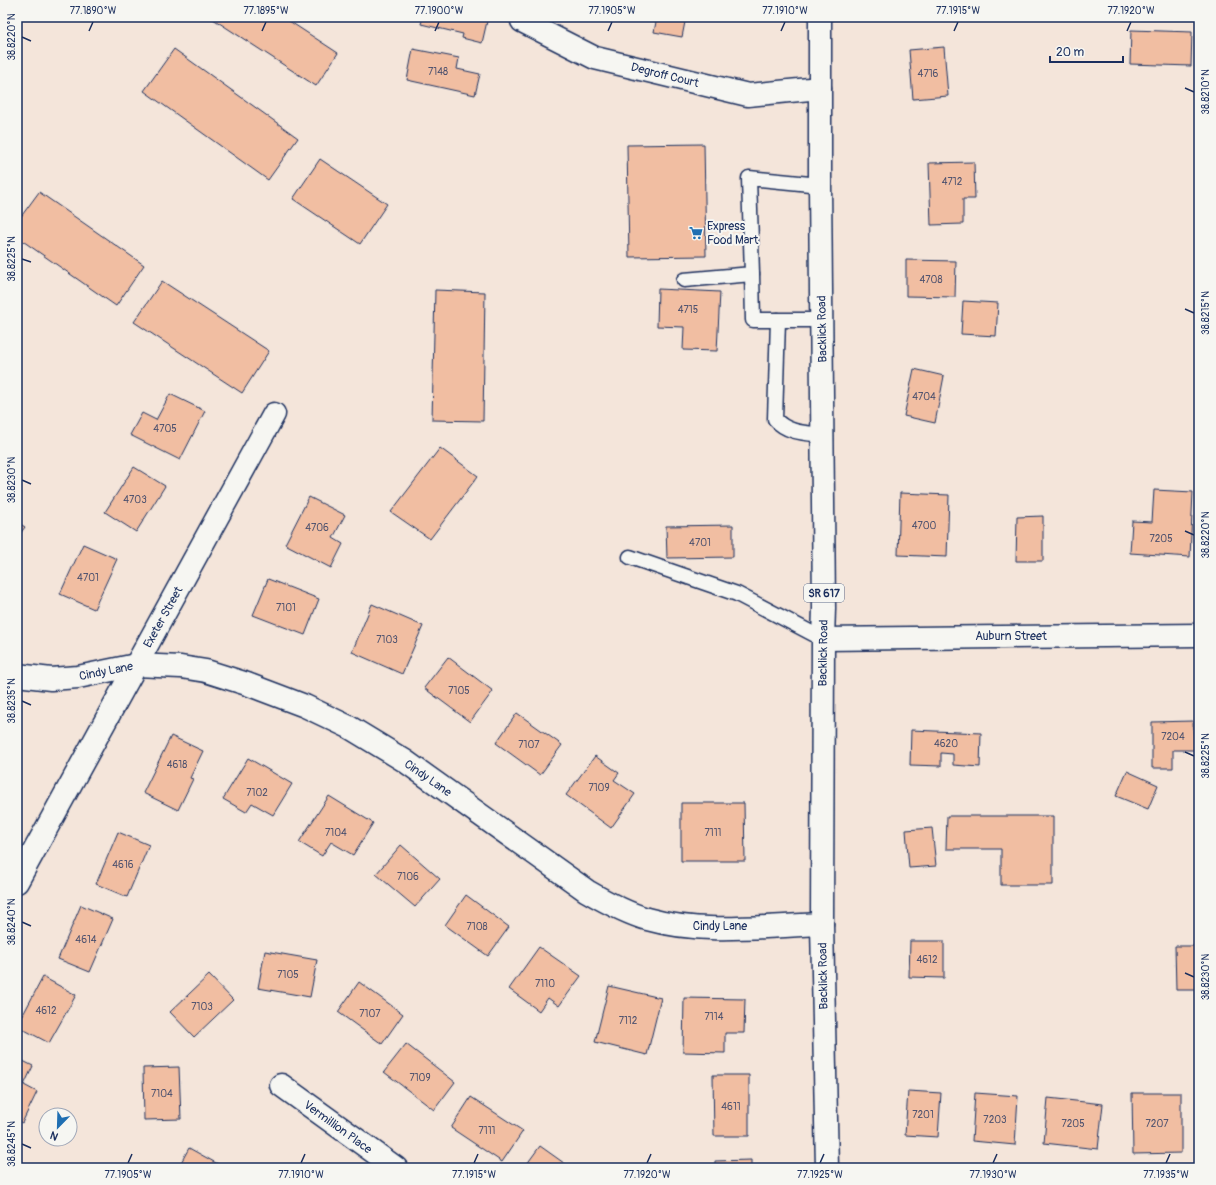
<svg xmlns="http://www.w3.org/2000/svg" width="1216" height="1185" viewBox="0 0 1216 1185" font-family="Pangolin,sans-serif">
  <rect width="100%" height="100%" fill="#f4e5da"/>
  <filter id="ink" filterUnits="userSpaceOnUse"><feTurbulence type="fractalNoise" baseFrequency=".025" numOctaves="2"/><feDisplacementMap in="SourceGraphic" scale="8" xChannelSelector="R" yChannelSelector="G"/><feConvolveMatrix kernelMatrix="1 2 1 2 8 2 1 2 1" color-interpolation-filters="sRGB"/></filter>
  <g filter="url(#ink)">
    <g fill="#f1bea2" stroke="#1b2f5e">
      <polygon points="210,17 283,17 338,53 316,86"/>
      <polygon points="423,17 488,17 482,43 462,38 463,34 421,24"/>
      <polygon points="614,17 634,17 633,21"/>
      <polygon points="657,17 686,17 682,37 654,32"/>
      <polygon points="17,23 20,47 17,47"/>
      <polygon points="1131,30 1192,32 1191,66 1130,64"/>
      <polygon points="944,47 948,96 913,99 909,50"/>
      <polygon points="174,49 298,138 268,180 144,91"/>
      <polygon points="413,49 459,58 457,69 480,74 475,95 407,80"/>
      <polygon points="704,144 706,256 629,257 627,145"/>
      <polygon points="320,159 387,204 360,244 293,199"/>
      <polygon points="974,162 975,199 963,199 963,224 931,225 929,163"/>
      <polygon points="39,192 144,265 116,306 17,237 17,222"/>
      <polygon points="906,260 956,261 955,297 906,296"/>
      <polygon points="162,281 269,351 242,393 134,322"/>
      <polygon points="658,289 720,292 717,351 683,350 684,327 657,326"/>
      <polygon points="435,290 485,292 483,421 432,420"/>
      <polygon points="963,301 998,303 996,336 961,334"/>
      <polygon points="914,369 944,376 935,423 904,416"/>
      <polygon points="170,394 205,411 180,460 130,435 142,413 156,420"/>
      <polygon points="440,448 478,476 430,539 391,512"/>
      <polygon points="134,467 165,486 136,532 105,512"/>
      <polygon points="1154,490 1193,492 1190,557 1130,553 1132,521 1152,522"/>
      <polygon points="900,493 949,495 947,557 898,555"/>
      <polygon points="309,497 345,515 333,538 343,544 331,568 285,544"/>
      <polygon points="1043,516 1043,561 1016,561 1017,517"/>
      <polygon points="17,522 25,527 17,538"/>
      <polygon points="733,525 733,557 667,558 666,526"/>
      <polygon points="83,544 117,559 94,609 60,594"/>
      <polygon points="268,579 319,599 305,635 253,615"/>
      <polygon points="372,604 423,626 402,674 352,652"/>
      <polygon points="448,657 493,691 470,722 424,688"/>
      <polygon points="517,713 562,745 540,775 496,743"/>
      <polygon points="1193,721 1194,750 1173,750 1173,768 1152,768 1152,722"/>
      <polygon points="911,730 981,733 980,767 953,765 953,754 941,753 941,766 910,765"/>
      <polygon points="171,736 203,751 190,778 193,779 178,810 143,793"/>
      <polygon points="595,756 619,773 614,780 635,794 611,828 566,795"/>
      <polygon points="248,758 292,784 273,815 252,803 246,812 223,799"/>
      <polygon points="1127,771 1158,785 1148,809 1116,796"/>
      <polygon points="329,796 373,823 353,855 331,842 322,856 299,842"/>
      <polygon points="681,803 744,803 745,861 681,861"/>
      <polygon points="947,816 1053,816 1053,885 1001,885 1001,849 946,849"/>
      <polygon points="932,828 936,866 909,868 906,830"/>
      <polygon points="118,832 149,845 127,897 96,884"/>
      <polygon points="401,845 440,879 415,907 376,874"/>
      <polygon points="466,895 509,927 488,956 445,925"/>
      <polygon points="81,905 113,919 90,972 58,959"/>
      <polygon points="910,941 944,941 944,978 909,977"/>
      <polygon points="1175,946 1199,946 1199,990 1176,990"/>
      <polygon points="539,947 581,976 559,1006 548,998 539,1011 509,989"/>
      <polygon points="265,951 317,960 310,997 258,988"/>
      <polygon points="209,975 233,1000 194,1037 170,1012"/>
      <polygon points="43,977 76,995 49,1043 17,1026"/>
      <polygon points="359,982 403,1014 382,1044 338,1012"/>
      <polygon points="609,986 661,998 647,1055 595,1042"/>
      <polygon points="684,998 745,999 744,1033 725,1033 725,1053 683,1052"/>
      <polygon points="406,1044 455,1082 434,1110 384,1072"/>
      <polygon points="17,1058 33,1066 24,1085 37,1092 22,1123 17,1120"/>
      <polygon points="179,1067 181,1119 144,1120 143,1068"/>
      <polygon points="713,1075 749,1075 749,1136 714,1136"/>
      <polygon points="908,1091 941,1093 938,1137 905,1135"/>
      <polygon points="975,1093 1018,1096 1015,1145 972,1141"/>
      <polygon points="1132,1093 1181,1093 1181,1153 1133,1154"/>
      <polygon points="471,1097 523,1131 502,1162 451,1128"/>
      <polygon points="1048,1098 1103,1104 1098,1149 1044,1143"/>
      <polygon points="540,1146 571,1168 524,1168"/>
      <polygon points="189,1148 225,1168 178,1168"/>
      <polygon points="751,1160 751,1168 715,1168 715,1161"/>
    </g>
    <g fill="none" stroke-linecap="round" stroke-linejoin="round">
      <g stroke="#1b2f5e" stroke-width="17">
        <g id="lane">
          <polyline points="752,274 753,320 822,320"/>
          <polyline points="684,280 752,274 749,178 820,185"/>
          <path d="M778 320 775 419C787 433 805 433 823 435"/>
          <polyline points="630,557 737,594 823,639"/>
        </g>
      </g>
      <g stroke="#1b2f5e" stroke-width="25">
        <g id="street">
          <polyline points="523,17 522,21 595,58 748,95 820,88"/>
          <polyline points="823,639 1199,635"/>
          <path d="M17 675 51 679 78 677 136 665 181 667 206 671 247 684 305 706 349 727 405 761 587 891C606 902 626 913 647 919 703 935 765 926 822 924"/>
          <polyline points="17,882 274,414"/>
          <polyline points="281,1085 396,1168"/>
        </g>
      </g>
      <g stroke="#1b2f5e" stroke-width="25">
        <polyline id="primary" points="820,17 820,185 824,608 823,639 822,924 827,1168"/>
      </g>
      <use href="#lane" stroke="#f6f6f2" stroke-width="14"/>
      <use href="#street" stroke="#f6f6f2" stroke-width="22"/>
      <use href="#primary" stroke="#f6f6f2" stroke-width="22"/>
    </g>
  </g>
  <path fill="none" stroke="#1b2f5e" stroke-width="1.5" d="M89 31 93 22M262 31 266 22M435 31 439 22M608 31 612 22M781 31 785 22M954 31 958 22M1127 31 1131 22M22 37 31 41M1185 88 1194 92M22 259 31 262M1185 309 1194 313M22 480 31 484M1185 531 1194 535M22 701 31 705M1185 752 1194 756M22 922 31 926M1185 973 1194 977M22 1144 31 1148M128 1163 132 1154M301 1163 305 1154M474 1163 478 1154M647 1163 651 1154M820 1163 824 1154M993 1163 997 1154M1166 1163 1170 1154"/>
  <defs>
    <g id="supermarket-bare" transform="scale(1.08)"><path d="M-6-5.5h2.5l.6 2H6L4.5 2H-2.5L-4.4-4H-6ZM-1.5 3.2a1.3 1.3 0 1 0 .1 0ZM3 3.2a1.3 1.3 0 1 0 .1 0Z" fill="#1f6fb2" stroke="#f6f6f2" stroke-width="2.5" paint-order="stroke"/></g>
  </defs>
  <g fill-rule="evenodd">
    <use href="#supermarket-bare" x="696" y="233"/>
  </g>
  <g text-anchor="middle" stroke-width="4" stroke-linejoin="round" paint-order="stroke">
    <g font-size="10" fill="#50536f">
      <text x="438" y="75">7148</text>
      <text x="928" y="77">4716</text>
      <text x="952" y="185">4712</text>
      <text x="931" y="283">4708</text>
      <text x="688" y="313">4715</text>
      <text x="924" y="400">4704</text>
      <text x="165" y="432">4705</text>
      <text x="135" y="503">4703</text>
      <text x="924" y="529">4700</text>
      <text x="317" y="531">4706</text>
      <text x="1161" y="542">7205</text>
      <text x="700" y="546">4701</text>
      <text x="88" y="581">4701</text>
      <text x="286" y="611">7101</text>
      <text x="387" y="643">7103</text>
      <text x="459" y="694">7105</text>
      <text x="1173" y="740">7204</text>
      <text x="946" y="747">4620</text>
      <text x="529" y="748">7107</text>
      <text x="177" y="768">4618</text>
      <text x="599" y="791">7109</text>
      <text x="257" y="796">7102</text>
      <text x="336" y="836">7104</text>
      <text x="713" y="836">7111</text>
      <text x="123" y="868">4616</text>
      <text x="408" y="880">7106</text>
      <text x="477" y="930">7108</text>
      <text x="86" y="943">4614</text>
      <text x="927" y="963">4612</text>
      <text x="288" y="978">7105</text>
      <text x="545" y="987">7110</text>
      <text x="202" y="1010">7103</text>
      <text x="46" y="1014">4612</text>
      <text x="370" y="1017">7107</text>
      <text x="714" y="1020">7114</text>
      <text x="628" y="1024">7112</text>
      <text x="420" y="1081">7109</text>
      <text x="162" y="1097">7104</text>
      <text x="731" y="1110">4611</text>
      <text x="923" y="1118">7201</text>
      <text x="995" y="1123">7203</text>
      <text x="1073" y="1127">7205</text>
      <text x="1157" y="1127">7207</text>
      <text x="487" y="1134">7111</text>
    </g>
    <rect fill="#f6f6f2" stroke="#5d6b8a" stroke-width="1" x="804" y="584" width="40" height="18" rx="3"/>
    <g font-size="11" font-weight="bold" fill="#1b2f5e">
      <text x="824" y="597">SR 617</text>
    </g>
    <g font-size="12" fill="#1b2f5e" stroke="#f6f6f2">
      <text transform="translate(665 75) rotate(14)" y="4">Degroff Court</text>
      <text transform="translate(822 329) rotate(-91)" y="4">Backlick Road</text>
      <text transform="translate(163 617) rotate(-61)" y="4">Exeter Street</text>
      <text x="1011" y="640">Auburn Street</text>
      <text transform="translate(823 653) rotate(-89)" y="4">Backlick Road</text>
      <text transform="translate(106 671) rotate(-11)" y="4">Cindy Lane</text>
      <text transform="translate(428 778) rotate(35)" y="4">Cindy Lane</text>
      <text x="720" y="930">Cindy Lane</text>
      <text transform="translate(823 976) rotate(-91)" y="4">Backlick Road</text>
      <text transform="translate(338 1127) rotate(36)" y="4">Vermillion Place</text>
    </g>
    <g font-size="12" fill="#1b2f5e" stroke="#f6f6f2" text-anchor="start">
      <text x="707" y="230">Express<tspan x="707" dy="14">Food Mart</tspan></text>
    </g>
  </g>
  <rect width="1216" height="1185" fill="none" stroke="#f6f6f2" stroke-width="44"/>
  <g transform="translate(58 1127) rotate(203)"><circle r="19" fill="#f6f6f2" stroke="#9ea6b7"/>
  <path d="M0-3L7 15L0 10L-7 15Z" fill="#1f6fb2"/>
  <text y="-6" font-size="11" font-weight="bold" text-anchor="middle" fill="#1b2f5e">N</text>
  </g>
  <path d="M1050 56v6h73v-6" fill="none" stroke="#1b2f5e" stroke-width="2"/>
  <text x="1056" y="56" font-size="12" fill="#1b2f5e" stroke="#f6f6f2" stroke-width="3" paint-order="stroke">20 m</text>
  <rect x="22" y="22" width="1172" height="1141" fill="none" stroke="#1b2f5e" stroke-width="1.5"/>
  <g font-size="10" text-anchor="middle" fill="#1b2f5e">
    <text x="93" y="14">77.1890°W</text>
    <text x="266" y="14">77.1895°W</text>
    <text x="439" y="14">77.1900°W</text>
    <text x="612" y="14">77.1905°W</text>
    <text x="785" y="14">77.1910°W</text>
    <text x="958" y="14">77.1915°W</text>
    <text x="1131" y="14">77.1920°W</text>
    <text transform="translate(11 37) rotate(-90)" y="4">38.8220°N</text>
    <text transform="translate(1205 92) rotate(-90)" y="4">38.8210°N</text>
    <text transform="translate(11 259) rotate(-90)" y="4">38.8225°N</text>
    <text transform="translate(1205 313) rotate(-90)" y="4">38.8215°N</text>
    <text transform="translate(11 480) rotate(-90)" y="4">38.8230°N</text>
    <text transform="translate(1205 535) rotate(-90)" y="4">38.8220°N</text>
    <text transform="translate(11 701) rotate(-90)" y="4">38.8235°N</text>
    <text transform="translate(1205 756) rotate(-90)" y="4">38.8225°N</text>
    <text transform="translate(11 922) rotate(-90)" y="4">38.8240°N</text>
    <text transform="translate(1205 977) rotate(-90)" y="4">38.8230°N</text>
    <text transform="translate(11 1144) rotate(-90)" y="4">38.8245°N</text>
    <text x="128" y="1178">77.1905°W</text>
    <text x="301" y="1178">77.1910°W</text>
    <text x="474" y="1178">77.1915°W</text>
    <text x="647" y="1178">77.1920°W</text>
    <text x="820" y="1178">77.1925°W</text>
    <text x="993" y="1178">77.1930°W</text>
    <text x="1166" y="1178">77.1935°W</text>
  </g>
</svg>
